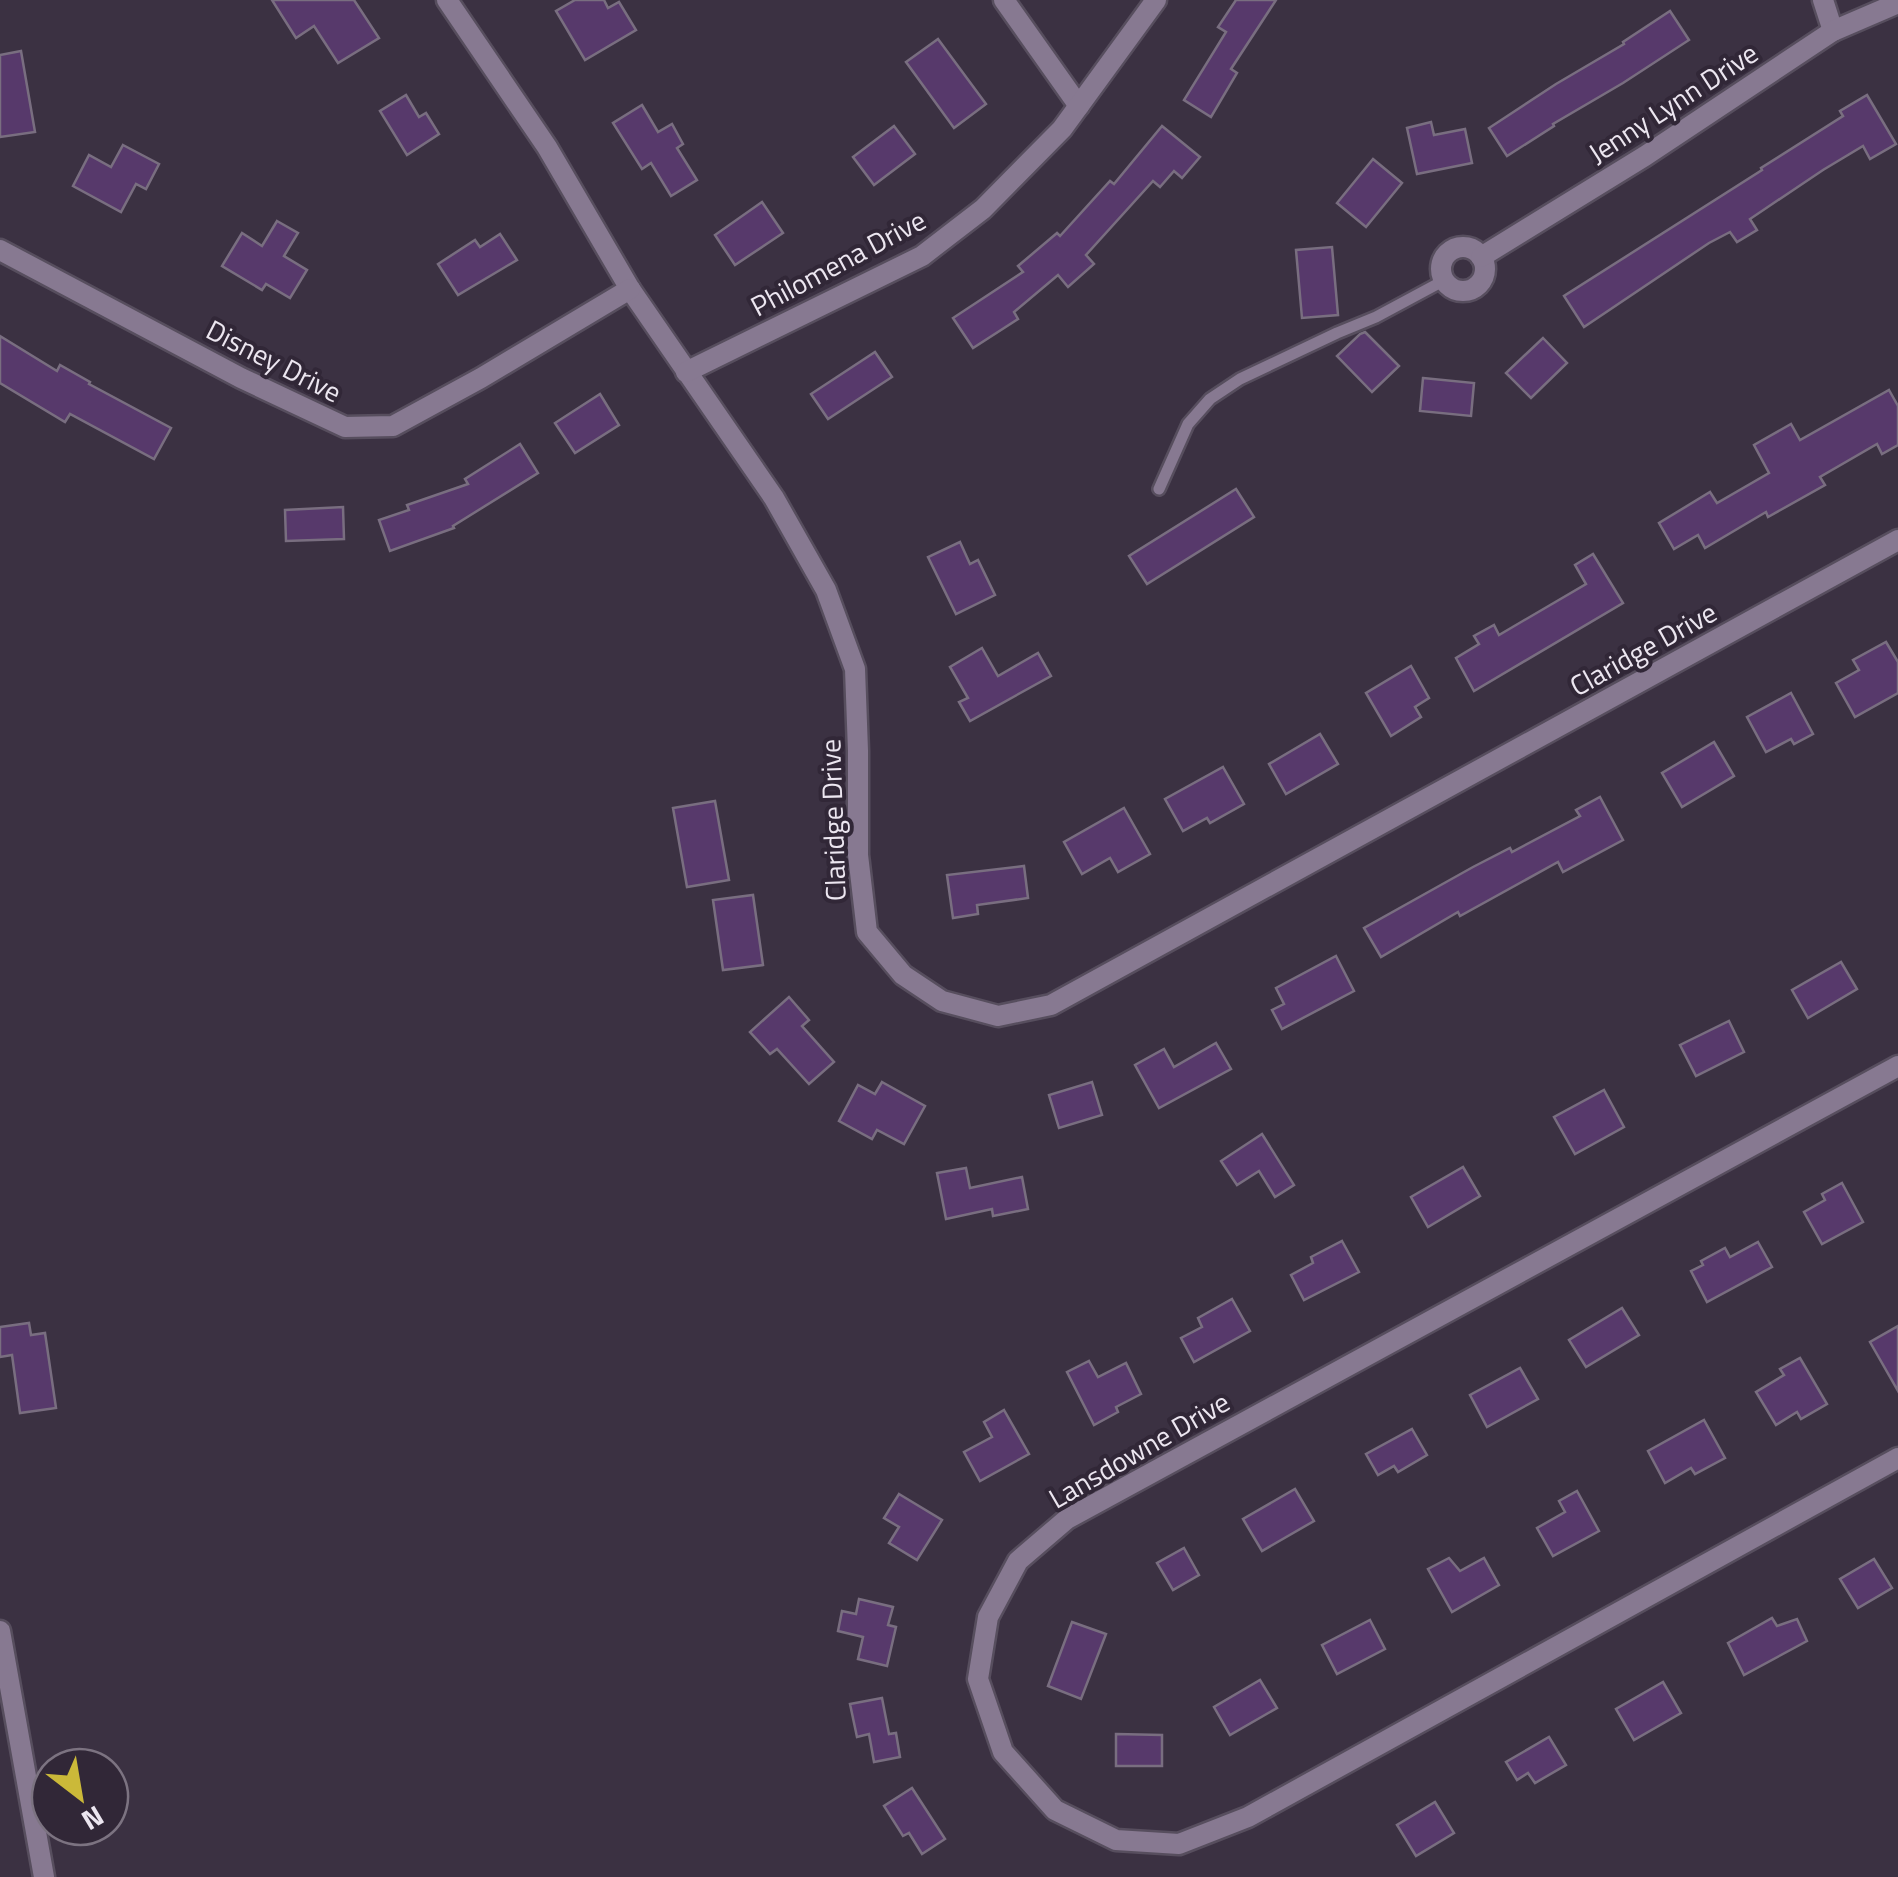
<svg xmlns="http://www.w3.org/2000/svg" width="1898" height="1877" viewBox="0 0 1898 1877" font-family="'Titillium Web',sans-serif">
  <rect width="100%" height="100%" fill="#3b3142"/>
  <g fill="#57396b" stroke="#796e80" stroke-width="2.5">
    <polygon points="272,0 354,0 379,38 338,63 314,26 296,38"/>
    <polygon points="575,0 604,0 608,8 619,2 636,30 585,60 556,11"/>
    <polygon points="1236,0 1276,0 1231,69 1237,73 1211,117 1184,100 1226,32 1218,27"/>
    <polygon points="1670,11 1689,40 1623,83 1553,124 1554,126 1507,156 1489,128 1556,84 1624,44 1623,42"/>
    <polygon points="938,39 986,104 954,128 906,62"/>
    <polygon points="21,51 35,132 0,137 0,55"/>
    <polygon points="406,95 419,117 426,113 439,134 407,155 380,111"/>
    <polygon points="1867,95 1896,144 1870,159 1863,146 1823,170 1750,219 1757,230 1737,242 1730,232 1709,243 1584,327 1564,296 1762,170 1761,168 1843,116 1840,111"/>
    <polygon points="642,105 658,132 672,124 683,144 677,148 697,180 671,196 651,163 642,169 613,123"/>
    <polygon points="1431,122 1434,135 1465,129 1472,163 1417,174 1407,128"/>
    <polygon points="894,126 915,154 874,185 853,157"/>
    <polygon points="1162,126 1200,157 1182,178 1174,171 1160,187 1153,181 1086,255 1094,264 1068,287 1058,275 1014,312 1018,319 973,348 953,318 1023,272 1018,266 1057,233 1060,236 1110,181 1114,184"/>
    <polygon points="123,145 159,164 146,189 136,184 121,212 73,186 89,155 111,167"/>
    <polygon points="1373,159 1402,183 1366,227 1337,203"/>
    <polygon points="762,202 783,233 735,265 715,235"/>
    <polygon points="277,221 298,233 284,256 307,270 290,298 266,284 262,290 222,266 242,233 262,246"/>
    <polygon points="500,234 517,260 458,295 438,264 475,240 480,247"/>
    <polygon points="1332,247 1338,315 1302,318 1296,250"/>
    <polygon points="1365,332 1399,366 1372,392 1337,356 1360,334"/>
    <polygon points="0,336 57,371 60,365 90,382 89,384 171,428 154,459 70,414 65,422 0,383"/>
    <polygon points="1543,338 1567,363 1531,398 1506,373"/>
    <polygon points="875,352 892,377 828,419 811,394"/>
    <polygon points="1423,378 1474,383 1471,416 1420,411"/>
    <polygon points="1889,390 1898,406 1898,445 1882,454 1877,444 1820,477 1825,485 1768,517 1766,512 1705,548 1698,535 1674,549 1659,523 1710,492 1717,503 1769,473 1754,445 1791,424 1800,440"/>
    <polygon points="600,394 619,425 575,453 555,423"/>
    <polygon points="520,444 538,473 453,526 454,528 390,551 379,520 409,510 407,505 468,484 465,479"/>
    <polygon points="1236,489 1254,517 1147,584 1129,556"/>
    <polygon points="343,507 344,539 286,541 285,510"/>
    <polygon points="960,542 970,564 978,560 995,595 956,614 928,557"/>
    <polygon points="1593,554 1623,603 1474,691 1456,658 1479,644 1474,636 1494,625 1499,635 1586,584 1575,565"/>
    <polygon points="1886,642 1898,662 1898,693 1855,717 1836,683 1859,670 1853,660"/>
    <polygon points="982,648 998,676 1038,653 1051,676 970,721 959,702 968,698 950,667"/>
    <polygon points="1411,666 1429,698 1415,707 1421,717 1391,736 1366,693"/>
    <polygon points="1791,693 1813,734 1794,744 1791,739 1766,752 1747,717"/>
    <polygon points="1320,734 1338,764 1286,794 1269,764"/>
    <polygon points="1714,742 1734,776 1682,807 1662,773"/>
    <polygon points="1223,767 1244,804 1210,823 1207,818 1183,831 1165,799"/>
    <polygon points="1600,797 1623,840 1563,872 1558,862 1460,916 1458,912 1381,957 1364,928 1473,867 1510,848 1512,852 1580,816 1576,810"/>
    <polygon points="715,801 729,880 687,887 673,808"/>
    <polygon points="1124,808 1150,854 1118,872 1110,858 1082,874 1064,842"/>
    <polygon points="1024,866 1028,898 977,905 978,914 953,918 947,875"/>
    <polygon points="753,895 763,965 723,970 713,900"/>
    <polygon points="1336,956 1354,991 1282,1029 1272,1010 1284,1004 1276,988"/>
    <polygon points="1841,962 1857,989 1808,1018 1792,990"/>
    <polygon points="789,997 809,1020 802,1026 834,1062 809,1084 777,1049 770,1054 750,1032"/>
    <polygon points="1729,1021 1744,1052 1696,1076 1680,1045"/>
    <polygon points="1216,1043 1231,1069 1159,1108 1135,1065 1164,1049 1174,1067"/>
    <polygon points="882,1082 925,1106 904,1144 877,1130 872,1139 839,1121 858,1085 875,1094"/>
    <polygon points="1092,1082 1102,1115 1059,1128 1049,1095"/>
    <polygon points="1604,1090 1624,1127 1575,1154 1554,1117"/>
    <polygon points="1262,1134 1294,1185 1275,1197 1259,1171 1237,1185 1221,1161"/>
    <polygon points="1463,1167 1480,1196 1428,1227 1411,1197"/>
    <polygon points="966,1168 970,1188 1022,1177 1028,1209 993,1216 992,1209 946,1219 937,1173"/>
    <polygon points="1842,1183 1863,1222 1822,1244 1804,1212 1825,1200 1822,1194"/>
    <polygon points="1342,1241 1359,1272 1304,1300 1291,1275 1313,1263 1311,1257"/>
    <polygon points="1758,1242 1772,1267 1707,1302 1691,1271 1703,1265 1701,1261 1725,1248 1730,1257"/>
    <polygon points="1232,1299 1250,1331 1194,1362 1181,1338 1202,1327 1198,1318"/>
    <polygon points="1622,1308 1639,1335 1586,1367 1569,1340"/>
    <polygon points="29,1323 31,1335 45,1333 56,1408 20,1413 12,1355 0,1357 0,1327"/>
    <polygon points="1898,1326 1898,1391 1870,1342"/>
    <polygon points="1800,1358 1827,1404 1801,1419 1797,1412 1776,1425 1756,1392 1784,1375 1780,1369"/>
    <polygon points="1089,1361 1098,1377 1126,1363 1141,1394 1116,1407 1118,1412 1094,1425 1067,1372"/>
    <polygon points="1520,1368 1538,1399 1487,1427 1470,1395"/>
    <polygon points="1004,1410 1029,1454 980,1481 964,1452 992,1437 984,1422"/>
    <polygon points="1704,1420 1725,1458 1695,1474 1691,1468 1665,1483 1648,1451"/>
    <polygon points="1412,1429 1427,1455 1398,1472 1394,1466 1378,1475 1366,1454"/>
    <polygon points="1295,1489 1314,1521 1262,1551 1243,1519"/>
    <polygon points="1577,1491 1599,1531 1553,1556 1537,1528 1565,1512 1559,1501"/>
    <polygon points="899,1494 942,1520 917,1560 889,1543 899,1527 884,1518"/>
    <polygon points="1184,1548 1199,1575 1173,1590 1157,1563"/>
    <polygon points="1449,1558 1460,1571 1484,1558 1499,1585 1452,1612 1428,1569"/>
    <polygon points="1874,1559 1892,1588 1858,1608 1840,1579"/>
    <polygon points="859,1599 893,1607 888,1625 896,1627 887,1666 858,1659 863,1637 838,1631 842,1611 856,1614"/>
    <polygon points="1772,1618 1777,1626 1797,1619 1807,1641 1744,1675 1728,1643"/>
    <polygon points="1370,1620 1385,1649 1337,1674 1322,1645"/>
    <polygon points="1072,1622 1106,1634 1081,1699 1048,1686"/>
    <polygon points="1260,1680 1277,1708 1230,1735 1214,1707"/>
    <polygon points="1663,1682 1681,1713 1634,1740 1616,1709"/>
    <polygon points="882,1698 889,1734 896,1733 900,1757 874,1762 869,1734 857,1737 850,1704"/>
    <polygon points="1116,1734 1162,1735 1162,1766 1116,1766"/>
    <polygon points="1549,1737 1566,1765 1535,1783 1528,1773 1517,1780 1506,1762"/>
    <polygon points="912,1788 945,1839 922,1854 909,1833 903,1836 884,1806"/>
    <polygon points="1435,1802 1454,1833 1416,1856 1397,1825"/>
  </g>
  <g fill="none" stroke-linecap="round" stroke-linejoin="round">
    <g stroke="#574e5e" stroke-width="16">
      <polyline id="lane" points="1159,489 1188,424 1210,399 1240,379 1337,333 1376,317 1443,281"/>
    </g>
    <g stroke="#574e5e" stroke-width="25">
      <g id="street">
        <polyline points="447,0 547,147 630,289 774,498 826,590 855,669 858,751 858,855 867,932 903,975 942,1001 998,1016 1051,1005 1898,540"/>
        <polyline points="1004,0 1079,106"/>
        <polyline points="1823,0 1833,31"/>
        <circle cx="1463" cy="269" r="22"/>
        <polyline points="0,250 241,378 345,427 393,426 481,378 630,289"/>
        <polyline points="1481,257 1645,156 1833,31 1898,3"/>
        <polyline points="686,372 922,256 983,209 1062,129 1156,0"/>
        <polyline points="1898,1066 1067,1519 1018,1561 988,1617 978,1679 1003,1752 1055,1810 1116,1840 1179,1844 1248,1817 1898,1458"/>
        <polyline points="0,1631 44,1877"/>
      </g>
    </g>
    <use href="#lane" stroke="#877991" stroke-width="11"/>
    <use href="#street" stroke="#877991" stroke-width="20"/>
  </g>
  <g text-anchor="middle" stroke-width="8" stroke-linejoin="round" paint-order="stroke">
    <g font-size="28" fill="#ece6f0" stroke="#312737">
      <text transform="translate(1673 103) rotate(-33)" y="10">Jenny Lynn Drive</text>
      <text transform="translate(838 263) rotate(-28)" y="10">Philomena Drive</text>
      <text transform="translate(274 361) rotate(27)" y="10">Disney Drive</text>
      <text transform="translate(1643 649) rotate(-29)" y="10">Claridge Drive</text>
      <text transform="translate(833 820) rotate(-92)" y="10">Claridge Drive</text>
      <text transform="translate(1139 1450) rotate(-30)" y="10">Lansdowne Drive</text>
    </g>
  </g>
  <g transform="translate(80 1797) rotate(149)"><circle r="48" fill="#312737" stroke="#7c7381" stroke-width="2.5"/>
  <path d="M0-8L18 38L0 25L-18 38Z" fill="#cbb939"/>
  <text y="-15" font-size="28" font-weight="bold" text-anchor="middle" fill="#ece6f0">N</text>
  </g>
</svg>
